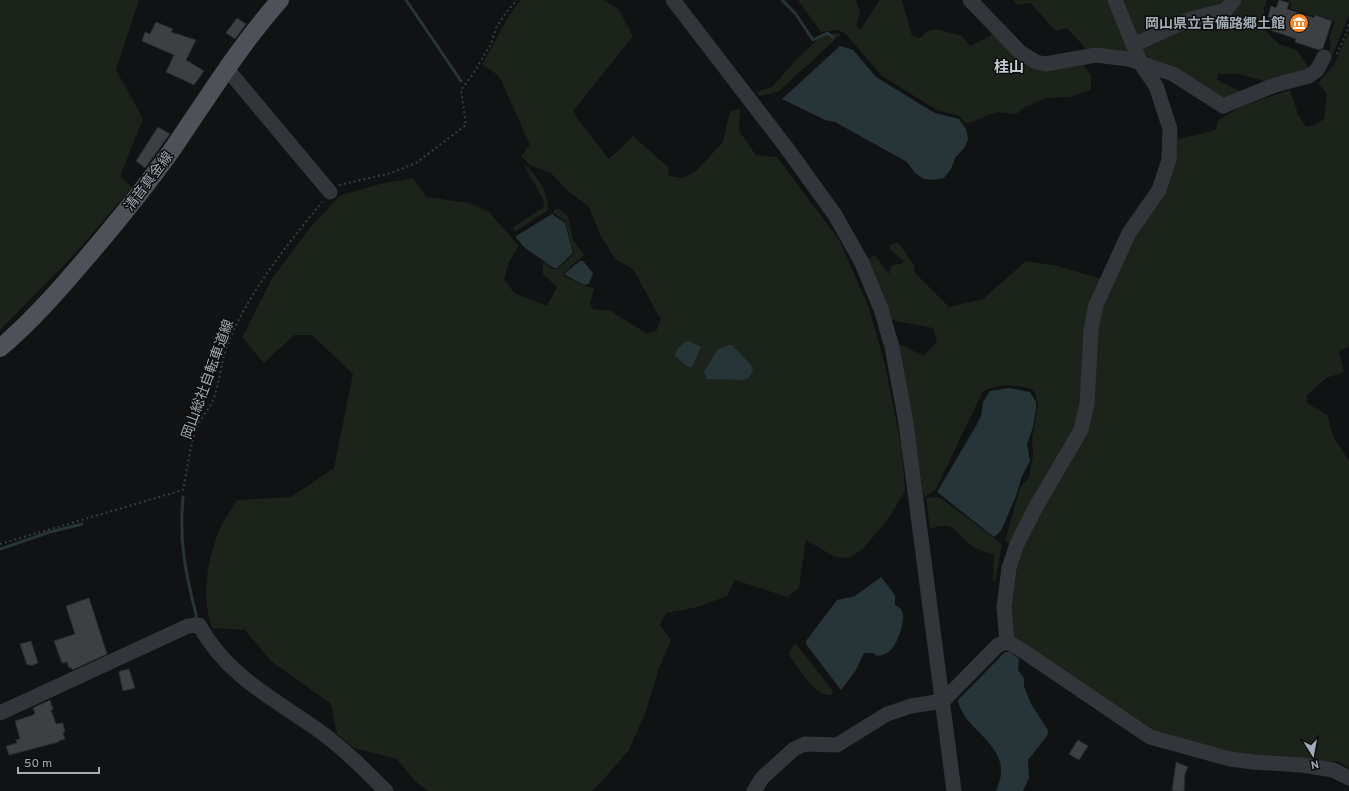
<svg xmlns="http://www.w3.org/2000/svg" width="1349" height="791" viewBox="0 0 1349 791" font-family="Overpass,'Noto Sans JP',sans-serif">
  <rect width="100%" height="100%" fill="#111213"/>
  <g fill="#1c231b">
    <polygon points="0,0 139,0 116,70 143,119 120,176 132,187 73,256 0,330"/>
    <path d="M521 0H603L618 8 633 36 573 111 576 117 609 159 633 136 668 167 669 176 682 178 697 170 723 142 730 111 740 109 739 131 756 155 777 157 839 240 869 308 885 365 902 450 905 491 888 519 863 549 848 558 835 557 806 540 799 588 787 597 735 580 727 596 698 607 666 613 660 625 671 640 658 671 646 711 629 750 600 783 591 791H428L415 781 397 759 354 748 337 734 331 704 271 661 245 630 212 628C202 598 206 568 216 539 220 525 230 512 237 500L291 497 334 468 353 374 312 335H294L264 363 242 337 273 277 309 229 339 196 380 184 413 178 426 197 469 203 489 212 519 246 509 262 504 279 514 293 547 306 557 287 543 274V264L545 262 552 269H557L573 255 574 253 565 222 553 212 555 209H559L568 216 573 240 584 254 583 256 564 272V276L585 286 594 288 590 304 593 309 611 311 646 333 656 331 661 320 633 269 616 260 601 236 588 206 570 193 551 173 530 165 521 156 530 145 499 76 482 64C496 43 504 19 521 0Z"/>
    <polygon points="798,0 856,0 860,13 856,25 860,30 880,0 902,0 912,36 920,38 927,31 936,29 962,36 970,46 995,33 1017,54 1068,65 1083,65 1091,75 1091,90 1070,97 1046,98 1025,107 1016,114 997,112 966,124 960,116 937,110 882,76 846,34 837,30 821,32"/>
    <polygon points="1013,0 1267,0 1264,8 1264,29 1279,44 1297,50 1310,70 1268,82 1239,74 1218,74 1217,80 1244,93 1218,99 1185,76 1088,51 1067,28 1055,31 1031,3 1017,5"/>
    <polygon points="1287,0 1349,0 1349,15 1331,59 1328,57 1331,44 1329,39 1335,21 1314,14 1313,16 1290,8 1291,3"/>
    <path d="M1349 32V346L1339 352 1344 372 1326 378 1307 395V403L1327 415 1334 439 1349 460V768L1338 761 1308 763 1261 760 1153 732 1012 638 1010 609 1012 571 1021 548 1005 541 1020 487 1029 478 1033 456 1032 440 1038 404 1034 391C1016 383 1001 384 983 391L936 489 924 497 899 344 924 356 937 341 933 328 891 320 868 259 875 255 889 274 892 265 901 264 904 261 891 251 889 246 898 242 914 265 915 273 949 307 983 299 1026 261 1058 266 1111 282 1174 140 1216 130 1217 121 1242 106 1290 90 1298 114 1306 127 1315 125 1324 119 1327 94 1318 83 1334 65Z"/>
    <polygon points="837,33 841,34 778,92 760,96 756,92 772,87 794,62 822,35"/>
    <path d="M523 163C537 175 548 191 548 210L515 232 513 227 543 208 544 201Z"/>
    <path d="M936 497 942 499 1002 544 995 582H993L994 554C988 552 981 551 976 548 955 538 959 518 930 529L926 498Z"/>
    <path d="M794 645H797L833 691 832 695C815 699 798 666 788 654Z"/>
  </g>
  <g fill="#273438">
    <polygon points="840,46 853,50 876,77 915,101 935,113 959,119 966,129 968,139 965,147 955,158 951,169 944,178 934,180 924,179 915,173 907,162 835,122 825,120 782,99"/>
    <polygon points="552,214 565,223 573,253 557,268 554,268 525,248 516,238 516,236"/>
    <polygon points="580,261 583,261 593,273 589,284 584,285 565,275 565,273"/>
    <path d="M689 341 701 347 692 367H688L675 356C675 350 683 342 689 341Z"/>
    <polygon points="729,345 732,345 751,365 753,370 749,378 742,380 707,379 704,372 718,349"/>
    <polygon points="1009,388 1030,392 1036,402 1036,409 1033,427 1027,444 1030,461 1022,476 1016,496 1001,531 994,537 937,492 976,426 981,416 983,402 990,391"/>
    <path d="M881 577 895 595V605C898 607 901 608 902 611 906 621 898 642 891 650 887 654 882 655 877 656L873 653H864L856 670 841 690 806 644V641L837 600 855 596Z"/>
    <path d="M1005 652H1010L1019 659 1018 670 1024 678V686L1031 704 1048 730 1047 736 1028 760 1029 778 1023 791H996C998 785 1001 779 1001 773 1003 741 962 728 958 700Z"/>
  </g>
  <g fill="none" stroke-linecap="round" stroke-linejoin="round">
    <g stroke="#273438" stroke-width="3">
      <polyline points="406,0 461,81"/>
      <polyline points="782,0 795,13 813,40 827,33 833,37"/>
      <path d="M183 497C179 540 185 572 196 614V618L193 620"/>
      <polyline points="0,549 50,532 82,524"/>
    </g>
  </g>
  <g fill="#3d4043" stroke="#2b2c2f">
    <polygon points="1279,0 1289,3 1287,9 1314,18 1315,15 1332,21 1323,48 1319,50 1295,42 1296,39 1270,30 1273,19 1268,17 1271,6 1276,8"/>
    <polygon points="237,18 246,24 235,39 226,33"/>
    <polygon points="156,22 173,29 171,32 196,40 186,60 204,71 194,85 166,72 174,55 142,41 145,32 150,34"/>
    <polygon points="158,127 170,134 145,168 136,161"/>
    <polygon points="89,598 107,654 72,670 71,667 69,668 67,662 62,663 54,641 75,634 66,606"/>
    <polygon points="31,641 38,663 30,666 30,664 27,665 20,644"/>
    <polygon points="129,669 135,688 123,691 119,673 120,671"/>
    <polygon points="50,700 53,709 51,710 56,724 63,723 65,732 63,733 65,739 58,741 59,742 9,755 6,746 17,743 16,740 20,739 15,721 33,715 35,713 33,708"/>
    <polygon points="1078,740 1088,746 1079,760 1069,754"/>
    <polygon points="1176,762 1188,767 1185,774 1184,791 1172,791"/>
  </g>
  <g fill="none" stroke-linecap="round" stroke-linejoin="round">
    <g stroke="#383c40" stroke-width="2" stroke-dasharray="2 3" stroke-linecap="butt">
      <polyline points="1337,54 1347,32 1349,22"/>
      <polyline points="339,185 391,173 416,163 466,125 461,90 473,74 491,44 496,28 505,14 517,0"/>
      <path d="M0 544 183 490C187 471 190 444 197 427 201 417 210 409 214 398 220 380 221 361 228 343 250 290 287 245 322 202"/>
    </g>
    <g stroke="#323539" stroke-width="15">
      <polyline points="673,0 786,147 835,215 861,261 881,309 892,347 906,423 954,791"/>
      <polyline points="970,0 1020,52 1036,62 1045,64 1096,55 1128,59 1173,74 1223,106 1275,85 1309,76 1317,70 1324,57"/>
      <polyline points="1133,45 1191,19 1226,10 1234,0"/>
      <polyline points="227,69 330,192"/>
      <polyline points="1007,642 1004,607 1009,568 1017,544 1037,505 1081,430 1087,404 1091,330 1096,305 1129,233 1159,190 1169,160 1170,129 1156,86 1141,64 1115,0"/>
      <path d="M0 713 188 626 199 625C228 677 273 698 318 730 343 748 365 770 386 791"/>
      <polyline points="754,791 762,778 794,749 805,744 837,745 887,714 911,706 943,701 998,645 1007,642 1020,649 1150,737 1230,759 1253,762 1302,765 1333,770 1349,778"/>
    </g>
    <path stroke="#4e5258" stroke-width="18" d="M0 348C32 321 60 289 88 256 118 221 147 185 174 147 208 97 240 45 280 0"/>
  </g>
  <defs>
    <g id="museum-disc" transform="scale(1)"><circle r="9.5" fill="#ff841e" stroke="#0d0d0e"/><path d="M0-6L6-3V-2H-6V-3ZM-5-1h2V3h-2ZM-1-1h2V3h-2ZM3-1h2V3H3ZM-6 4H6V6H-6Z" fill="#fff"/></g>
  </defs>
  <g fill-rule="evenodd">
    <use href="#museum-disc" x="1299" y="23"/>
  </g>
  <g text-anchor="middle" stroke-width="3" stroke-linejoin="round" paint-order="stroke">
    <g font-size="14" font-weight="bold" fill="#a1acb5" stroke="#0d0d0e" text-anchor="end">
      <text x="1285" y="28">岡山県立吉備路郷土館</text>
    </g>
    <g font-size="14" fill="#a1acb5" stroke="#0d0d0e">
      <text transform="translate(148 181) rotate(-53)" y="5">清音真金線</text>
      <text transform="translate(207 379) rotate(-70)" y="5">岡山総社自転車道線</text>
    </g>
    <g font-size="15" font-weight="bold" fill="#c3cad1" stroke="#0d0d0e">
      <text x="1009" y="72">桂山</text>
    </g>
  </g>
  <g transform="translate(1313 755) rotate(169)" stroke="#0d0d0e" stroke-width="3" paint-order="stroke">
  <path d="M0-3L7 15L0 10L-7 15Z" fill="#a1acb5"/>
  <text y="-6" font-size="11" font-weight="bold" text-anchor="middle" fill="#a1acb5">N</text>
  </g>
  <path d="M18 767v6h81v-6" fill="none" stroke="#a1acb5" stroke-width="2"/>
  <text x="24" y="767" font-size="12" fill="#a1acb5" stroke="#0d0d0e" stroke-width="3" paint-order="stroke">50 m</text>
</svg>
